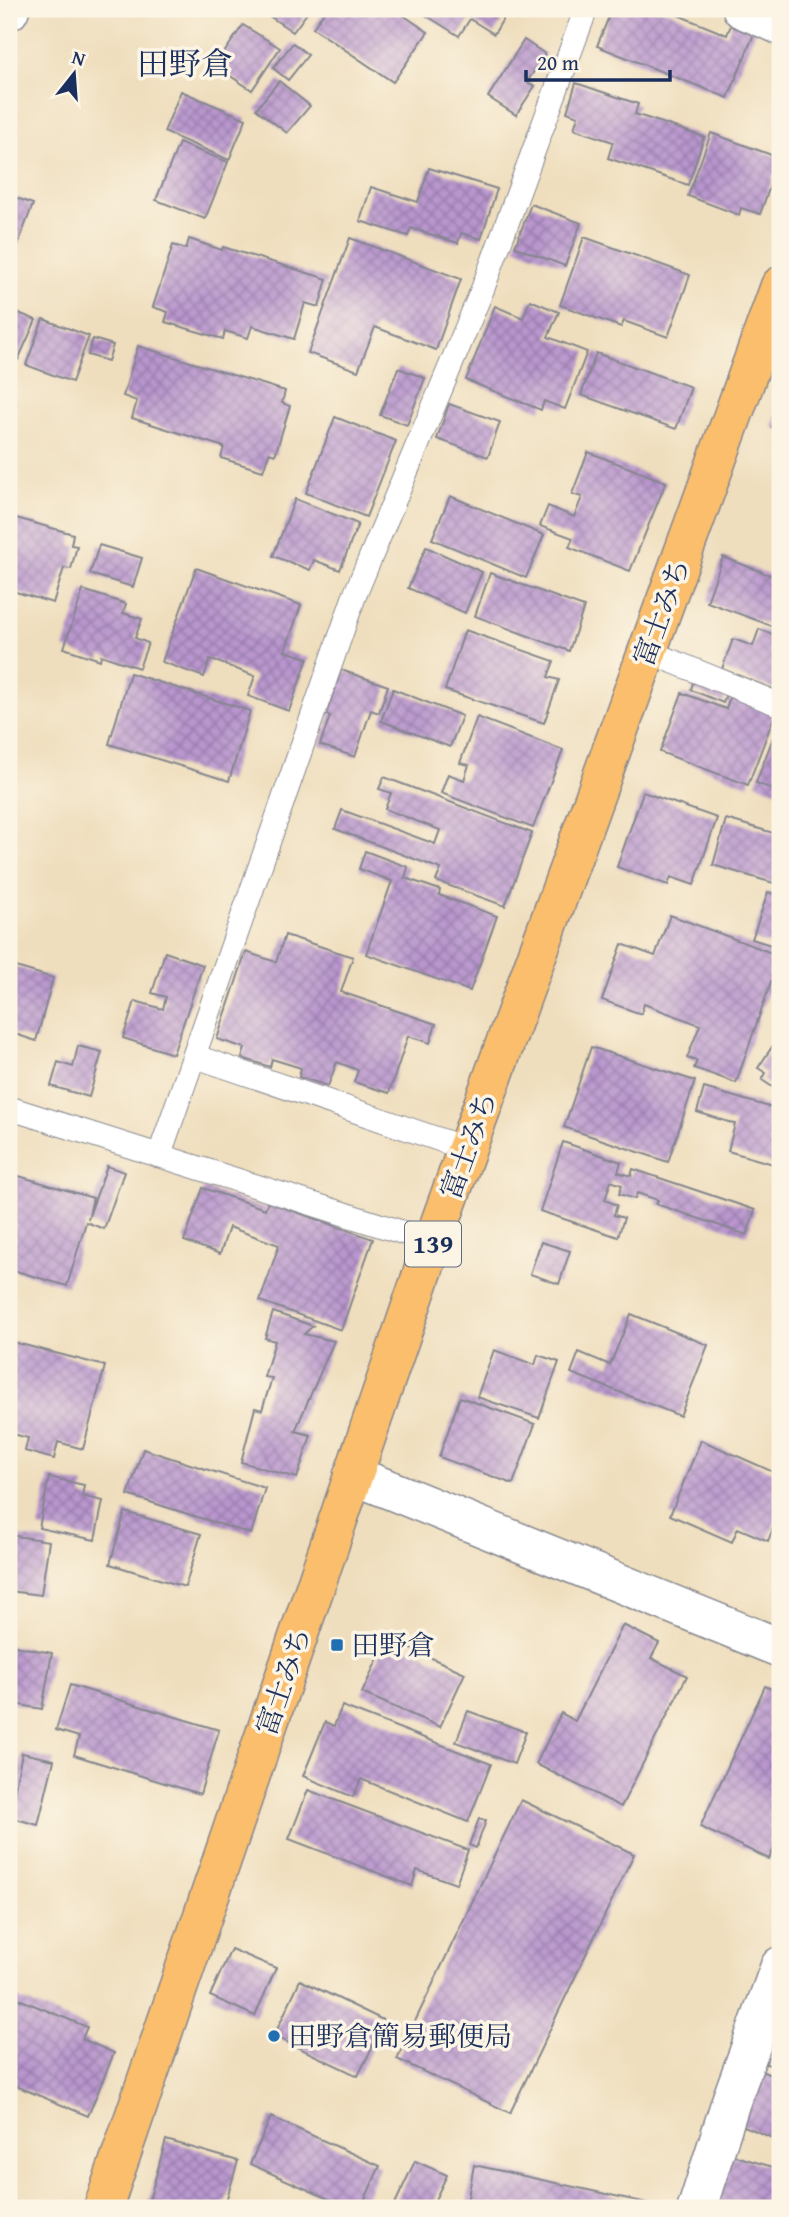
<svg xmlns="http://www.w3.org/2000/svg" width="789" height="2217" viewBox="0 0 789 2217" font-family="'Gentium Book Plus','Noto Serif JP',serif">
  <defs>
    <pattern id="building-cross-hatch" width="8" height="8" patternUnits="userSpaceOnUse" patternTransform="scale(1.75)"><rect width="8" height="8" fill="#b996ce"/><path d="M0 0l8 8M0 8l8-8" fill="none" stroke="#967baa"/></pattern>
  </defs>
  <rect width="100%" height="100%" fill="#fcf5e5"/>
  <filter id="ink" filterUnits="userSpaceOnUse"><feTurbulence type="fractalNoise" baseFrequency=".0143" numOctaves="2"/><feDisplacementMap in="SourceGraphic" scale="14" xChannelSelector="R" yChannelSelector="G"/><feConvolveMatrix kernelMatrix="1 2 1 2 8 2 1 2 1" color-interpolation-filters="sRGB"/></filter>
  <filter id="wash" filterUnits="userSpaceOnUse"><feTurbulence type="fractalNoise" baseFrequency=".00686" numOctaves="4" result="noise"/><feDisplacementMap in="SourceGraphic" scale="28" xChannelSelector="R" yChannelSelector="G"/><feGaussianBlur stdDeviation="1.57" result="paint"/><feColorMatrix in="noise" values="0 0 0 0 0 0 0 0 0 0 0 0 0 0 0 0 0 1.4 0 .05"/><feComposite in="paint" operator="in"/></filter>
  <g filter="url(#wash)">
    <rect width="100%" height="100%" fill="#efdebd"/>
    <g id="blocks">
      <g fill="url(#building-cross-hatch)">
        <polygon points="264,9 310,9 293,32 262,11"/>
        <polygon points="326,9 394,9 428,32 393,82 313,28"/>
        <polygon points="416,9 524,9 516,20 506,14 494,34 470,19 459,36"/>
        <polygon points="612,9 663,9 727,35 733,20 756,29 728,98 597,46"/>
        <polygon points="243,25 280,48 252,90 215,66"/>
        <polygon points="524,40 545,54 527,82 535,86 516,115 488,97"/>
        <polygon points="293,43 308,55 288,80 273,68"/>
        <polygon points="279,81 310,106 287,133 256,109"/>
        <polygon points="576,83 638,104 635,114 704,137 688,185 608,158 613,142 574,129 578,116 567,112"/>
        <polygon points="181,91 246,119 229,160 164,132"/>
        <polygon points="711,133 780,158 760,214 741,208 739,215 688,196"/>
        <polygon points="179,143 228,162 205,219 156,200"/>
        <polygon points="429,168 497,189 481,239 461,233 458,243 411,228 408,236 360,221 371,187 418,202"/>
        <polygon points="9,195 33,204 9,268"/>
        <polygon points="531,204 581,223 565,266 515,247"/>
        <polygon points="584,237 690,275 668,337 624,321 621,327 560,305"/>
        <polygon points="350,238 461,279 436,350 375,327 358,371 308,353"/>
        <polygon points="189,239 222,250 223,247 327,279 319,307 305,303 294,339 252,326 248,338 225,331 223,339 165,322 168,312 153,307 173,245 186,249"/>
        <polygon points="530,300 559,312 548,337 587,352 565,409 544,401 541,410 466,380 495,306 523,318"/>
        <polygon points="9,309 36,320 18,360 9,356"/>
        <polygon points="43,319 89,336 72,382 26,365"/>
        <polygon points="93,339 113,345 108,361 88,355"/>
        <polygon points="138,346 285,391 282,403 290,406 275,455 269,453 263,471 221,458 224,447 132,418 137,401 123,396"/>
        <polygon points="596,353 691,387 676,429 581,395"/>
        <polygon points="398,368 425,378 407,425 380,415"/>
        <polygon points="9,399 15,401 9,419"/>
        <polygon points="449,404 500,422 488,457 437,439"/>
        <polygon points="780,405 780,430 772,427"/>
        <polygon points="335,417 396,441 366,517 306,493"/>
        <polygon points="588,452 666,482 630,571 569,547 573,538 540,526 548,506 574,517 582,497 572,494"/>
        <polygon points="450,496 544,535 526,578 432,539"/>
        <polygon points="295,499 358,524 340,570 314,560 310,570 273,556"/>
        <polygon points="9,516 73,534 71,545 77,546 71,569 64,568 53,603 9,590"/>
        <polygon points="99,545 142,558 133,587 90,574"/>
        <polygon points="426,547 482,572 465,613 408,588"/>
        <polygon points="723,557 780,579 780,629 707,602"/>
        <polygon points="196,568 301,605 285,651 308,658 289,711 248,696 255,676 210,659 204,677 162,662"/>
        <polygon points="490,573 584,607 569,651 475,616"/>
        <polygon points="83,590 126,604 123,613 142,619 135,638 148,643 139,668 101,655 100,660 64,648"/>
        <polygon points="759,629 780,637 780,692 722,669 733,639 753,646"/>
        <polygon points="465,630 554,661 548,677 559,680 544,723 445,690"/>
        <polygon points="341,670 388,686 379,713 371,710 355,757 320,745 330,716 326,714"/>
        <polygon points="130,673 250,711 229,781 109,744"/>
        <polygon points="693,682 726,694 723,703 691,690"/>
        <polygon points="393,689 462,716 450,747 381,721"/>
        <polygon points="682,693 726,709 730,697 775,714 748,785 660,752"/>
        <polygon points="477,717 563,750 533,828 441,793 448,774 464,780 469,765 460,763"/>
        <polygon points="780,719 780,792 756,783"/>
        <polygon points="384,777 532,833 505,906 436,881 441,869 335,829 342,810 435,844 440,830 385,809 391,793 379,789"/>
        <polygon points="643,792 717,818 694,885 671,877 668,885 617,867"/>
        <polygon points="726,819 780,835 780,885 713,865"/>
        <polygon points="365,851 408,867 405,878 440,890 439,895 497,916 470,991 366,954 392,881 359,869"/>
        <polygon points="768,892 780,896 780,948 752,939"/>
        <polygon points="670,915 780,956 736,1083 694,1068 697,1061 687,1058 700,1025 644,1004 641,1014 602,1000 622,944 655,956"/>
        <polygon points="285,935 353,957 341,992 436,1024 430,1043 408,1036 389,1093 354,1082 358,1070 337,1062 328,1086 299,1077 301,1068 272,1059 270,1067 242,1058 245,1048 217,1039 246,952 276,962"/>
        <polygon points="165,952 203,965 173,1054 123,1038 135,1001 163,1009 166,997 152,993"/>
        <polygon points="9,965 53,978 36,1041 9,1032"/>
        <polygon points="774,1044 780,1048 780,1092 762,1080 766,1073 758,1068"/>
        <polygon points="78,1046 102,1052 89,1097 51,1086 58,1062 73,1067"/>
        <polygon points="591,1047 695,1081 668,1162 564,1127"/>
        <polygon points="704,1088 780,1110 780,1166 728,1151 735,1124 697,1112"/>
        <polygon points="563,1142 621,1162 618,1172 631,1176 633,1169 755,1210 747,1235 656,1204 658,1200 637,1193 635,1199 619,1194 622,1185 611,1181 605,1200 617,1205 614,1215 624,1218 618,1237 540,1211"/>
        <polygon points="107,1166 124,1172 104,1229 86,1222 67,1286 9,1269 9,1173 93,1198 88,1219"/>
        <polygon points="203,1188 265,1209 268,1202 373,1239 341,1330 260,1301 279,1245 229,1227 220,1254 184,1241"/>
        <polygon points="541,1242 570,1251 559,1284 530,1274"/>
        <polygon points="273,1312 313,1326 304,1334 334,1341 295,1431 311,1435 297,1478 241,1462 255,1408 262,1410 272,1378 264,1377 275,1341 265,1338"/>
        <polygon points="631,1314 708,1345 680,1416 571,1373 579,1352 610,1365"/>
        <polygon points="9,1341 105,1366 83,1449 58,1442 54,1459 25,1451 28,1438 9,1433"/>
        <polygon points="494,1350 535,1365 538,1355 559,1362 539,1418 477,1397"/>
        <polygon points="460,1397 535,1424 513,1484 439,1457"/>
        <polygon points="701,1440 780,1475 780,1511 768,1541 738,1528 732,1542 670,1515"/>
        <polygon points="143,1449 265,1488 251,1534 128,1495"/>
        <polygon points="49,1477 84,1485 82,1496 103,1501 95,1540 39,1528"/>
        <polygon points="125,1512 201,1534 185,1587 110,1564"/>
        <polygon points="9,1535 49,1541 41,1595 9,1591"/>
        <polygon points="623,1625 659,1643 651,1658 687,1676 621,1807 536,1764 561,1713 575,1721"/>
        <polygon points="387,1638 465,1673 440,1727 362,1693"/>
        <polygon points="9,1645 52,1653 42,1709 9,1703"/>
        <polygon points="70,1685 219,1730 200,1794 74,1755 79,1737 56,1730"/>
        <polygon points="765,1686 780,1693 780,1836 769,1859 700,1827"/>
        <polygon points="342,1706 491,1764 468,1822 361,1779 353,1797 303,1776 325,1722 334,1726"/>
        <polygon points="468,1711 526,1732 514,1764 456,1742"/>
        <polygon points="22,1753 54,1760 38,1825 9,1817"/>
        <polygon points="308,1790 468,1850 456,1884 417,1870 412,1886 289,1839"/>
        <polygon points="521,1800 634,1854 510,2113 397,2059"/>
        <polygon points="479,1819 486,1821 476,1848 469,1845"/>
        <polygon points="231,1949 276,1968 255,2016 210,1996"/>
        <polygon points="300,1980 385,2021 358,2076 274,2036"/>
        <polygon points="9,1995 87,2027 82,2039 114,2053 88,2116 9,2083"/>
        <polygon points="780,2022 780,2069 764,2063"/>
        <polygon points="761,2071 780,2079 780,2141 739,2124"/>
        <polygon points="271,2117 380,2166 361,2208 349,2208 250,2164"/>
        <polygon points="166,2140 238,2161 224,2208 147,2208"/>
        <polygon points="732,2155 780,2169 780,2208 717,2208"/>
        <polygon points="415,2161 447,2175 431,2208 393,2208"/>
        <polygon points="474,2165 661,2206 661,2208 466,2208"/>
      </g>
    </g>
  </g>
  <g filter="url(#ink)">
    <use href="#blocks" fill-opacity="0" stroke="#85868e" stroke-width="2"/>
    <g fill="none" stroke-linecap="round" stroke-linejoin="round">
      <g stroke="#85868e" stroke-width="25">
        <g id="lane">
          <polyline points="647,651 780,705"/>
          <polyline points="194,1056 467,1149"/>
          <polyline points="9,1108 433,1242"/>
          <polyline points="159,1156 354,597 483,288 586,9"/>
        </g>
      </g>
      <g stroke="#85868e" stroke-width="41">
        <g id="street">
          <polyline points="742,9 780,25"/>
          <polyline points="9,11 10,9"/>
          <polyline points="353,1475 780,1648"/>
          <polyline points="697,2208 731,2101 780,1966"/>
        </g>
      </g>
      <g stroke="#85868e" stroke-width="41">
        <polyline id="highway" points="103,2208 433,1242 780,286"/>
      </g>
      <use href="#lane" stroke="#fff" stroke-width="23"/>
      <use href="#street" stroke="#fff" stroke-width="38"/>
      <use href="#highway" stroke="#fabe6d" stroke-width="38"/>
    </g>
  </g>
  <g fill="#1f6fb2" stroke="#fcf5e5" stroke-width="2.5">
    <rect x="330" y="1638" width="14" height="14" rx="3.5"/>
    <circle cx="274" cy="2036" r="7"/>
  </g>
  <g text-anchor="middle" stroke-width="7" stroke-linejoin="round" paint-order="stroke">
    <rect fill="#fcf5e5" stroke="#5e6a86" stroke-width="2" x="405" y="1221.5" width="56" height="45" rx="5"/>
    <g font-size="26" font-weight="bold" fill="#1b2f5e">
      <text x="433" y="1253">139</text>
    </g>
    <g font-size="28" fill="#1b2f5e" stroke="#fcf5e5">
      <text transform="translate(661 612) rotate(-70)" y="10">富士みち</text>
      <text transform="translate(468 1145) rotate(-70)" y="10">富士みち</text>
      <text transform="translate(283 1681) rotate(-71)" y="10">富士みち</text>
    </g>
    <g font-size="28" fill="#1b2f5e" stroke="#fcf5e5" text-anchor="start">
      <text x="351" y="1655">田野倉</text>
      <text x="288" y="2046">田野倉簡易郵便局</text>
    </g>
    <g font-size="32" fill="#1b2f5e" stroke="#fcf5e5">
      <text x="185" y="75">田野倉</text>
    </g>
  </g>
  <rect width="789" height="2217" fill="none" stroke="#fcf5e5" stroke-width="35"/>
  <g transform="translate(74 74) rotate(17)" stroke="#fcf5e5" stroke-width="5" paint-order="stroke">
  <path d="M0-5L12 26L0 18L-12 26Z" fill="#1b2f5e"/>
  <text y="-10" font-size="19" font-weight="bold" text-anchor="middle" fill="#1b2f5e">N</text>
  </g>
  <path d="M526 70v10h144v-10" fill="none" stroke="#1b2f5e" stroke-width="3.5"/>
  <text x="537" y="70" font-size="21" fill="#1b2f5e" stroke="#fcf5e5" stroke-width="5" paint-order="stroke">20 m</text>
</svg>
